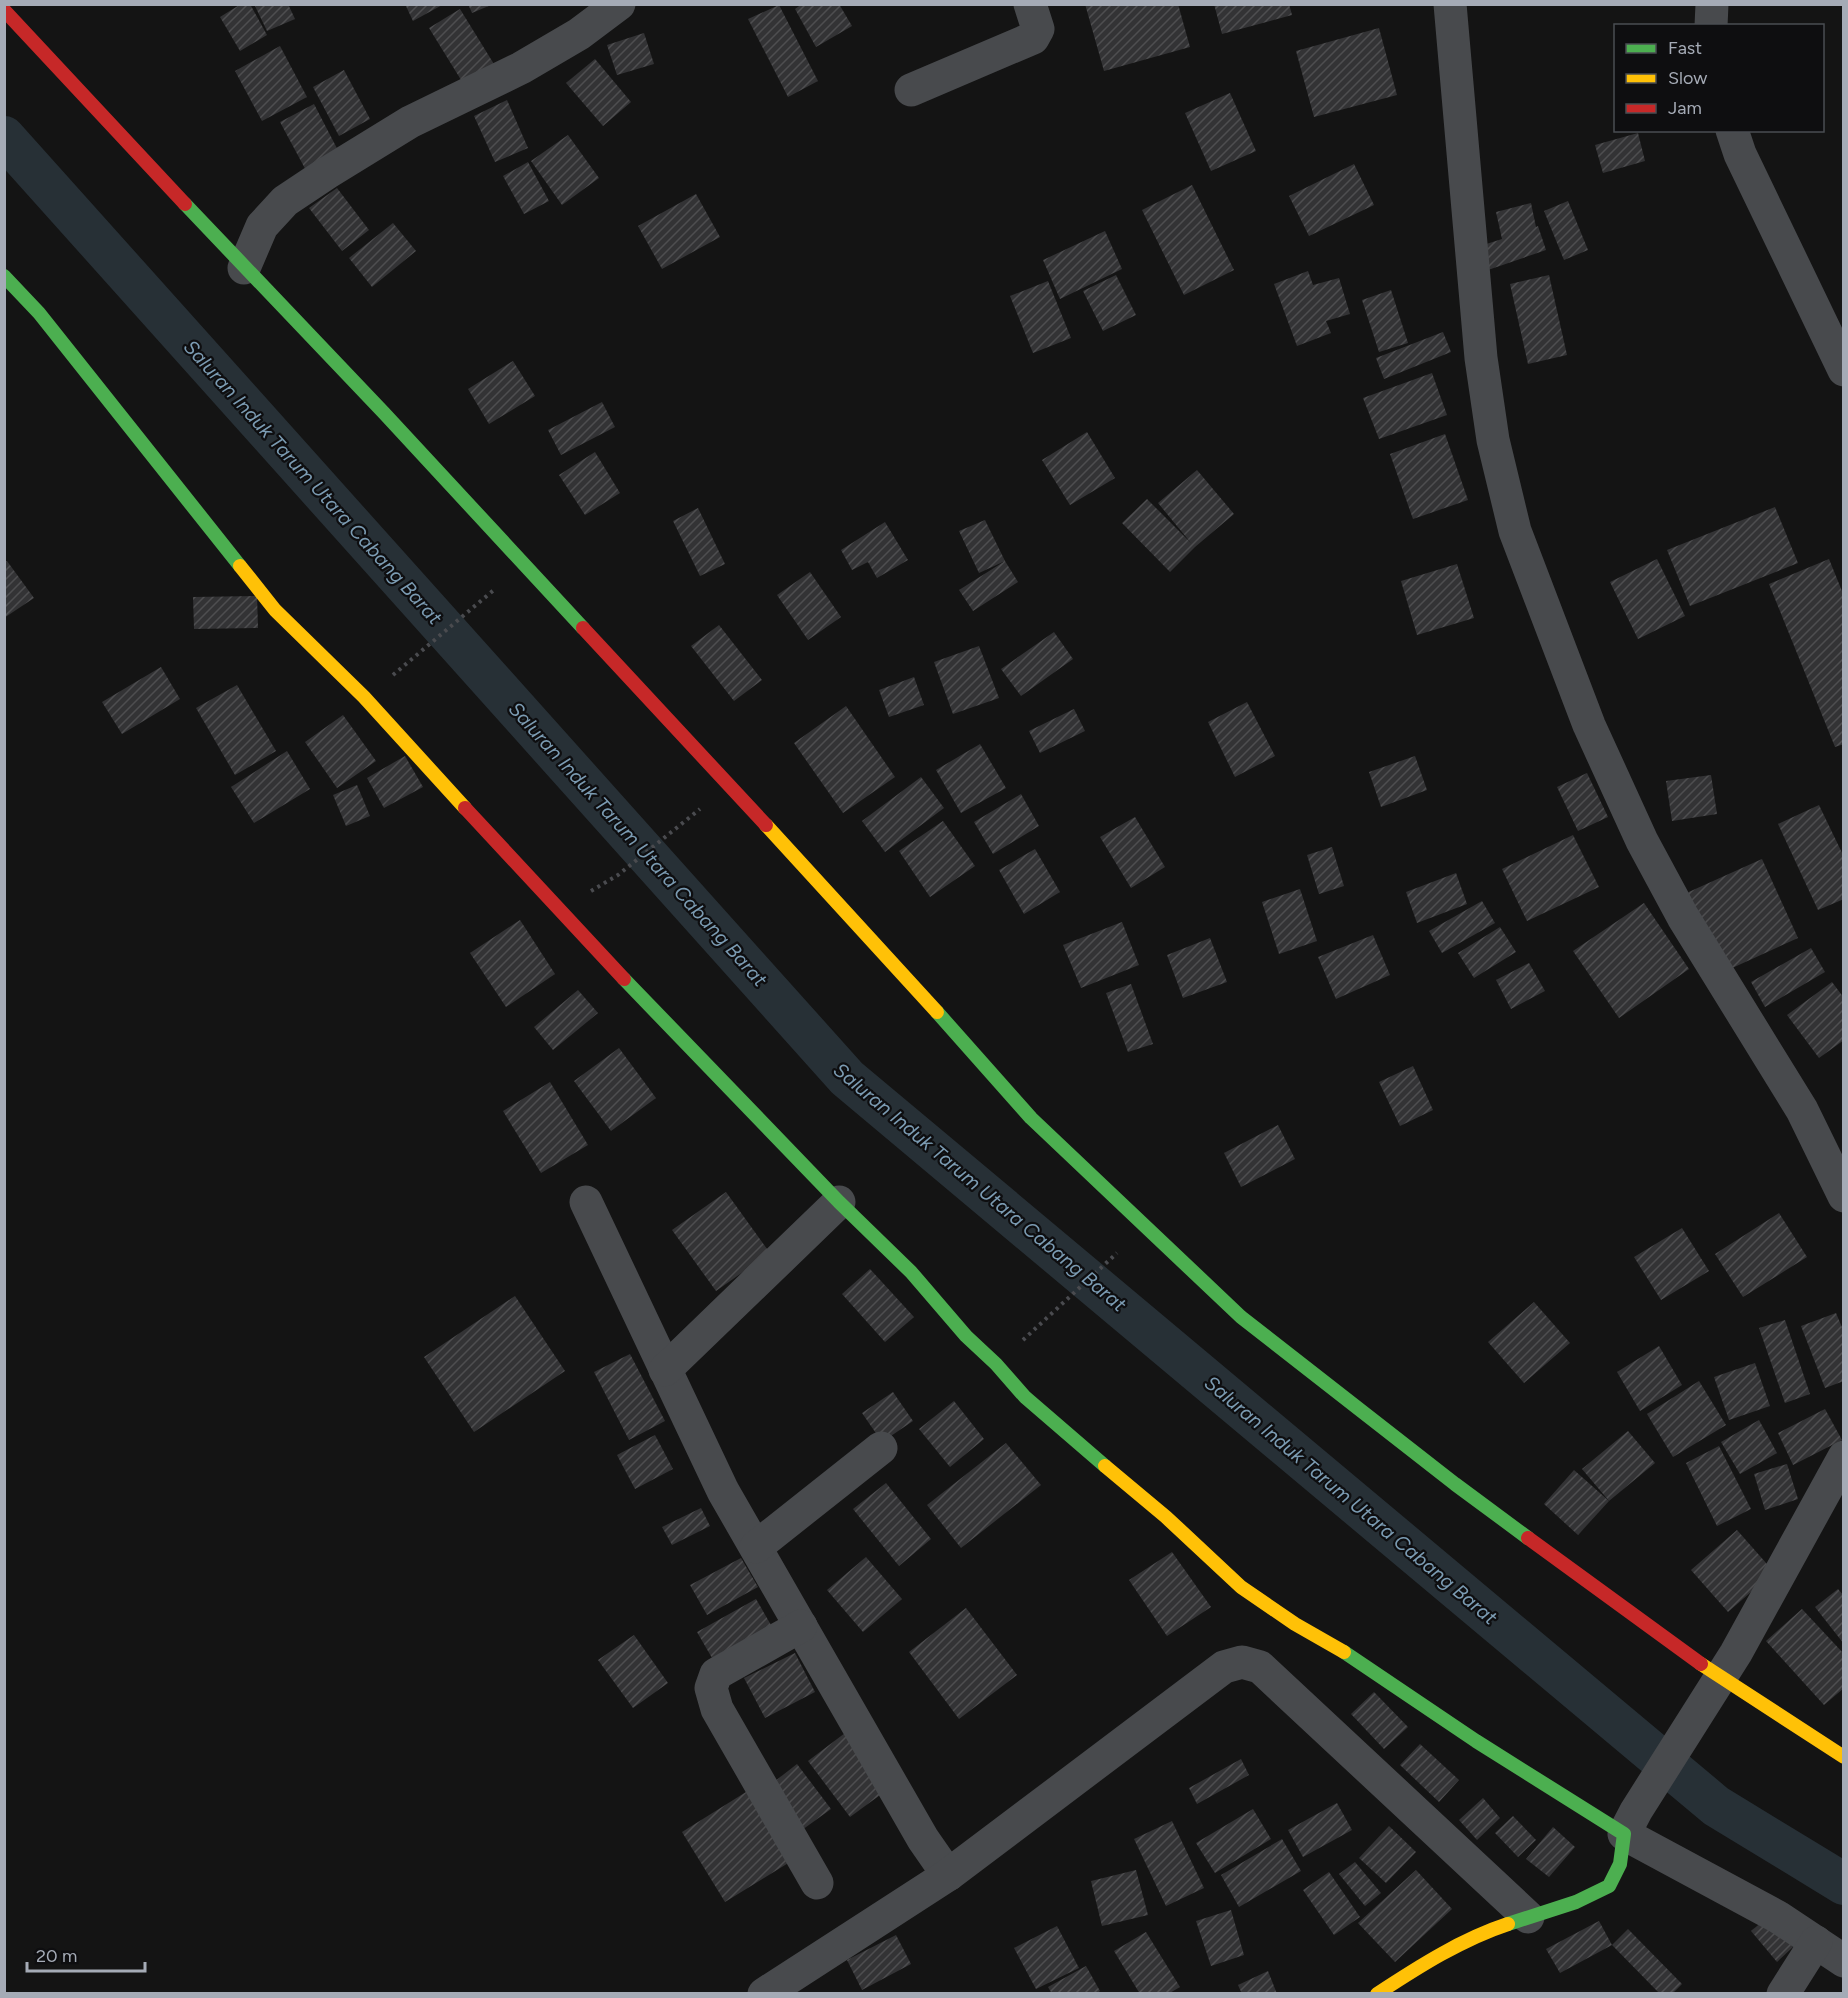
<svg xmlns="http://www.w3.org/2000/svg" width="1848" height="1998" viewBox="0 0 1848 1998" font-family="Figtree,sans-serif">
  <defs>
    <pattern id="building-hatch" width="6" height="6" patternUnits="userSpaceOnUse" patternTransform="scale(1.5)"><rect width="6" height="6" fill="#333335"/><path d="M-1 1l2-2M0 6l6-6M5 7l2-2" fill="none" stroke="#4e4e50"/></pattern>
  </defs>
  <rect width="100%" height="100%" fill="#141414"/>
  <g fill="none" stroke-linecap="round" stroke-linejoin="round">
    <polyline stroke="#273036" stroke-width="42" points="4,137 847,1078 1716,1806 1844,1884"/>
  </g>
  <g fill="url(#building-hatch)">
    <polygon points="241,4 250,4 267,35 240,51 220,17"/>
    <polygon points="254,4 288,4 295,19 267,31"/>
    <polygon points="405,4 444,4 413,21"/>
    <polygon points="468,4 491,4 491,5 472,13"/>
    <polygon points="802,4 839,4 852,26 816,47 795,9"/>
    <polygon points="1085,4 1178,4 1190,47 1104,71"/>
    <polygon points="1214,4 1289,4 1292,15 1222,34"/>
    <polygon points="779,5 818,81 788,97 748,19"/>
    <polygon points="460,9 497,69 466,88 429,28"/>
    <polygon points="1379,28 1397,95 1314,117 1296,51"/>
    <polygon points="644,33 654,64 617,75 607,45"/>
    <polygon points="280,46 307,97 262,121 235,71"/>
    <polygon points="595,59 631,102 603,126 566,83"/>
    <polygon points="344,70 370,119 339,136 313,87"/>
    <polygon points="1230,93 1256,151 1211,171 1185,113"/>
    <polygon points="507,100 528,148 495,162 474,116"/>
    <polygon points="314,104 342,158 309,176 280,122"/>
    <polygon points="1638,133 1645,161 1603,173 1595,145"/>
    <polygon points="568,135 599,178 562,205 531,161"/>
    <polygon points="528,162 549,201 524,214 503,176"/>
    <polygon points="1354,164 1374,205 1309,236 1289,196"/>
    <polygon points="1192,185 1234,270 1184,295 1142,210"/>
    <polygon points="337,188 369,230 342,251 309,208"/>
    <polygon points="696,194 720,237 662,269 638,226"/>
    <polygon points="1568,201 1588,250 1564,260 1544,211"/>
    <polygon points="1531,203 1536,227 1538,226 1546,250 1488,270 1480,246 1502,239 1496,212"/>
    <polygon points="393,223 416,251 372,287 349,258"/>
    <polygon points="1105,231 1122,269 1060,299 1043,260"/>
    <polygon points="1308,271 1313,285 1339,278 1350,314 1326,321 1331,333 1297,346 1274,284"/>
    <polygon points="1116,275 1136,315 1103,331 1083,291"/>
    <polygon points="1549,275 1567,355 1528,364 1510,284"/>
    <polygon points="1048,281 1071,338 1033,353 1010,296"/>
    <polygon points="1391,290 1408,343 1379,352 1362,300"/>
    <polygon points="1443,332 1451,352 1384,379 1376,358"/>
    <polygon points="513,361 535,396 489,424 468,389"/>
    <polygon points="1432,373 1447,415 1379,439 1363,398"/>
    <polygon points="602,402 615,427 561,455 548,430"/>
    <polygon points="1087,432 1115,478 1070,505 1042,460"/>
    <polygon points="1445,434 1468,500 1413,519 1390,454"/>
    <polygon points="595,452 620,493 585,515 559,475"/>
    <polygon points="1197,470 1234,514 1195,547 1170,572 1122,523 1147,499 1191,543 1158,503"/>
    <polygon points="1775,507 1798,563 1690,606 1667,550"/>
    <polygon points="698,508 725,564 700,576 673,521"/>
    <polygon points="985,520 1005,561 1018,582 973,611 959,590 1005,561 979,573 959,531"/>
    <polygon points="885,522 908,560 877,578 868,562 852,570 841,550"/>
    <polygon points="1657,559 1685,616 1638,639 1610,582"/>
    <polygon points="1829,559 1844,596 1844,744 1835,747 1769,584"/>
    <polygon points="7,561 34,598 4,618 4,562"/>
    <polygon points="1457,564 1474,618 1417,635 1401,581"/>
    <polygon points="810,572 841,617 808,640 777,595"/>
    <polygon points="257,596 258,628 194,629 193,597"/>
    <polygon points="719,625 762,680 734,701 691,646"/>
    <polygon points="1054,632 1073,659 1021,696 1001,669"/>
    <polygon points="979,646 999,698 953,714 934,662"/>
    <polygon points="161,667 180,699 122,734 102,702"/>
    <polygon points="914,677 924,705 889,717 879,690"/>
    <polygon points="237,685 276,751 235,775 196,708"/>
    <polygon points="1247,702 1275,756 1235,777 1208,722"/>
    <polygon points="846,706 895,777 843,813 794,743"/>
    <polygon points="1074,709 1085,731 1040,753 1029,731"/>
    <polygon points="343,715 376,761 337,788 305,742"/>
    <polygon points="980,744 1006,788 961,813 936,770"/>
    <polygon points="287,751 310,789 254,823 231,787"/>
    <polygon points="405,756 423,787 384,808 367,778"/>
    <polygon points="1415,756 1427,790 1381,807 1369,772"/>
    <polygon points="1587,773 1608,817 1578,831 1557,787"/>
    <polygon points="1711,775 1717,814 1672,821 1666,781"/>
    <polygon points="921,777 944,808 885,852 862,821"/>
    <polygon points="357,785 370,816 346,826 333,795"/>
    <polygon points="1021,794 1039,826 993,854 974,822"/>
    <polygon points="1819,805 1844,857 1844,899 1818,910 1778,824"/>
    <polygon points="1135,817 1165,867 1131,888 1100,837"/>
    <polygon points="943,821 975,866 930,897 899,851"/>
    <polygon points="1573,835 1599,887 1527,921 1502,869"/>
    <polygon points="1332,847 1344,886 1319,894 1307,855"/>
    <polygon points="1035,849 1060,892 1024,914 999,870"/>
    <polygon points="1762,859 1798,938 1719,974 1682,895"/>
    <polygon points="1456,873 1467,904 1417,923 1406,892"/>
    <polygon points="1300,889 1317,941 1279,954 1262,902"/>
    <polygon points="1482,901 1495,923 1442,953 1429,931"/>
    <polygon points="1644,903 1689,969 1619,1018 1573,951"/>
    <polygon points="520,920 555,974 506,1007 470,953"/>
    <polygon points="1122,922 1139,965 1081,988 1063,945"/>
    <polygon points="1500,927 1516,952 1474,978 1458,953"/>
    <polygon points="1373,935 1390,975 1336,999 1318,957"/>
    <polygon points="1210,938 1227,982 1183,998 1167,955"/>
    <polygon points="1811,948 1825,972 1765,1007 1751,982"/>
    <polygon points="1529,963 1545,991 1511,1009 1496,980"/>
    <polygon points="1832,982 1844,998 1844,1040 1819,1058 1787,1015"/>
    <polygon points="1131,984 1153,1044 1128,1052 1106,993"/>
    <polygon points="578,990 598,1013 553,1050 534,1027"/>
    <polygon points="619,1048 656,1098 611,1131 574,1081"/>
    <polygon points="1413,1066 1433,1110 1400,1126 1379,1082"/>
    <polygon points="550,1082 588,1145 541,1173 503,1111"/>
    <polygon points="1278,1125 1295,1159 1241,1187 1224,1153"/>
    <polygon points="726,1192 770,1253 716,1291 672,1230"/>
    <polygon points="1779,1213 1807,1257 1743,1297 1715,1254"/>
    <polygon points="1682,1228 1709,1271 1661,1300 1634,1257"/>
    <polygon points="870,1269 914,1317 885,1342 842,1294"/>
    <polygon points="515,1296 565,1371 474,1432 424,1357"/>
    <polygon points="1534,1302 1570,1343 1524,1383 1488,1342"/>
    <polygon points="1836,1313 1844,1332 1844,1381 1825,1388 1801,1326"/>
    <polygon points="1785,1320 1810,1394 1785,1403 1759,1328"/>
    <polygon points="1659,1346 1682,1385 1640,1411 1617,1372"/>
    <polygon points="630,1354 665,1421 629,1440 594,1372"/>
    <polygon points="1755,1363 1770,1406 1729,1420 1714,1377"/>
    <polygon points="1699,1381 1726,1425 1673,1457 1647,1414"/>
    <polygon points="893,1392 913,1421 882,1442 862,1413"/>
    <polygon points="954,1401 984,1439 950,1467 919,1429"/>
    <polygon points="1825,1409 1842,1440 1793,1465 1778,1433"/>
    <polygon points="1759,1420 1777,1453 1740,1474 1721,1442"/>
    <polygon points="1628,1431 1655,1463 1609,1501 1582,1469"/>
    <polygon points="655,1435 673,1469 635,1489 617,1455"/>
    <polygon points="1006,1443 1041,1485 961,1548 927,1505"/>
    <polygon points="1719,1446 1751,1509 1717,1526 1686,1463"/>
    <polygon points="1787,1464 1798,1499 1765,1510 1754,1474"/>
    <polygon points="1574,1470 1609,1501 1578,1535 1544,1504"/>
    <polygon points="886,1483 931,1539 899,1566 853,1509"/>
    <polygon points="701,1508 710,1526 672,1545 662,1527"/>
    <polygon points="1737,1530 1774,1572 1728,1612 1691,1570"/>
    <polygon points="1172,1552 1211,1607 1167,1636 1129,1580"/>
    <polygon points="866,1557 902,1599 863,1632 827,1590"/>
    <polygon points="741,1558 758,1587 707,1615 690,1585"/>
    <polygon points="1838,1589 1844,1596 1844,1644 1815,1607"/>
    <polygon points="756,1599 771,1625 712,1658 697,1632"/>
    <polygon points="966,1608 1017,1675 959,1719 909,1652"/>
    <polygon points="1802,1609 1844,1654 1844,1688 1824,1705 1766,1641"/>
    <polygon points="634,1635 668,1683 633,1708 598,1660"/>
    <polygon points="795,1653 815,1692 765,1718 744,1678"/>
    <polygon points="1374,1692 1408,1727 1384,1749 1351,1714"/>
    <polygon points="845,1733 887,1790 850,1817 808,1761"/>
    <polygon points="1420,1744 1459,1780 1439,1802 1400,1765"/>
    <polygon points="1241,1759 1249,1775 1197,1804 1189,1788"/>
    <polygon points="797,1764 831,1809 802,1830 770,1785"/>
    <polygon points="754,1787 798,1857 725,1902 682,1832"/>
    <polygon points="1483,1798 1500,1818 1477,1840 1459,1820"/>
    <polygon points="1337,1803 1352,1830 1303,1857 1288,1830"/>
    <polygon points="1253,1809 1271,1839 1215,1873 1196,1843"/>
    <polygon points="1513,1816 1536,1840 1518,1857 1495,1833"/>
    <polygon points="1172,1821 1204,1888 1166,1906 1134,1839"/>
    <polygon points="1389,1826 1416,1852 1386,1883 1359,1858"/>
    <polygon points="1553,1827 1575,1847 1549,1877 1526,1859"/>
    <polygon points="1282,1839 1301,1871 1239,1907 1221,1875"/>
    <polygon points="1355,1862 1381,1893 1365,1906 1339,1874"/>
    <polygon points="1136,1870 1148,1915 1102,1926 1091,1881"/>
    <polygon points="1416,1870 1452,1909 1395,1962 1358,1923"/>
    <polygon points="1329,1872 1360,1917 1334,1935 1303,1890"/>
    <polygon points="1231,1910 1244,1955 1211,1966 1196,1921"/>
    <polygon points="1768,1917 1793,1947 1777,1962 1751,1931"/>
    <polygon points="1599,1921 1612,1945 1560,1973 1546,1949"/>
    <polygon points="1057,1926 1079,1968 1036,1989 1014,1948"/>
    <polygon points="1628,1929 1682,1984 1672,1994 1660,1994 1612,1945"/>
    <polygon points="1146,1932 1180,1987 1168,1994 1140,1994 1114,1951"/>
    <polygon points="896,1935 911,1964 862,1990 847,1960"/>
    <polygon points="1086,1966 1100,1991 1096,1994 1052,1994 1048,1987"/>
    <polygon points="1268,1971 1277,1994 1242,1994 1238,1985"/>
  </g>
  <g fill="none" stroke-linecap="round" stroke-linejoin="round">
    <g stroke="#4a4b4f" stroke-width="4" stroke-dasharray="3 4.5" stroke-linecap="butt">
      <polyline points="393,675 495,589"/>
      <polyline points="591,891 618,875 700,809"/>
      <polyline points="1023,1340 1117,1253"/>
    </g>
    <g stroke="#484a4d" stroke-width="33">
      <polyline points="1450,4 1481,358 1493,440 1515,531 1589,725 1642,841 1683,917 1802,1110 1844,1196"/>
      <polyline points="1711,26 1712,4"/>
      <polyline points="911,90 1033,38 1038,29 1030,4"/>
      <polyline points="1732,130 1740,154 1844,370"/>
      <polyline points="244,268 262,226 285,201 327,173 410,122 521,68 579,34 619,4"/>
      <polyline points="586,1202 723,1491 923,1839 948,1875"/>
      <polyline points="665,1370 839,1202"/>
      <polyline points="1844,1457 1736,1653 1636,1811 1624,1834 1778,1917 1844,1961"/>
      <polyline points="756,1547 881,1448"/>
      <polyline points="801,1626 716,1674 711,1688 717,1709 817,1883"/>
      <polyline points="764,1994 948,1875 1224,1667 1242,1662 1260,1667 1528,1917"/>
      <polyline points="1783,1994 1816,1942"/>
    </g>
    <g stroke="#4caf50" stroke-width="14">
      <polyline points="185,204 384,413 583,628"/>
      <polyline points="4,276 39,313 240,566"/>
      <polyline points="624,979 839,1202 911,1272 966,1336 996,1364 1025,1397 1105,1466"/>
      <polyline points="937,1012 1031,1118 1241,1317 1455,1484 1528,1538"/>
      <polyline points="1344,1652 1476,1741 1624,1834 1620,1864 1609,1886 1576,1902 1508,1924"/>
    </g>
    <g stroke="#ffc107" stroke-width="14">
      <polyline points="240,566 275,610 364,697 465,808"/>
      <polyline points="766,825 937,1012"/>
      <polyline points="1105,1466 1166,1517 1241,1587 1295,1624 1344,1652"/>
      <polyline points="1701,1664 1844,1757"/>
      <path d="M1377 1994C1418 1967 1462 1939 1508 1924"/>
    </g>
    <g stroke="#c62828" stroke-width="14">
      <polyline points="4,10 185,204"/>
      <polyline points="583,628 766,825"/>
      <polyline points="465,808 624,979"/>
      <polyline points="1528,1538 1701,1664"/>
    </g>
  </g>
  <g text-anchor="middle" stroke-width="4.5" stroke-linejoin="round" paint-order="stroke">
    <g font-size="20" font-style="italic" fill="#7b9bb2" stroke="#0e0e10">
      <text transform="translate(313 482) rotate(48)" y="7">Saluran Induk Tarum Utara Cabang Barat</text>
      <text transform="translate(638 844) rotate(48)" y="7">Saluran Induk Tarum Utara Cabang Barat</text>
      <text transform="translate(980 1187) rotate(40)" y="7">Saluran Induk Tarum Utara Cabang Barat</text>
      <text transform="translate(1351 1500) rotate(40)" y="7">Saluran Induk Tarum Utara Cabang Barat</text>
    </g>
  </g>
  <rect width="1848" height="1998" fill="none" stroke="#a5abb6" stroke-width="12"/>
  <rect x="1614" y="24" width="210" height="108" fill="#0e0e10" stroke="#4a4d52" stroke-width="1.5"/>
  <rect x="1626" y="44" width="30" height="9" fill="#4caf50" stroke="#4a4d52" stroke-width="1.5"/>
  <text x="1668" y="54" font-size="18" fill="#a5abb6">Fast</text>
  <rect x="1626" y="74" width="30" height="9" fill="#ffc107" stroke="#4a4d52" stroke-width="1.5"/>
  <text x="1668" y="84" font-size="18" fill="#a5abb6">Slow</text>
  <rect x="1626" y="104" width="30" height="9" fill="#c62828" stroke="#4a4d52" stroke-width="1.5"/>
  <text x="1668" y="114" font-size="18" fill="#a5abb6">Jam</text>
  <path d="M27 1962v9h118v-9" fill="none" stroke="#a5abb6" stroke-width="3"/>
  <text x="36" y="1962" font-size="18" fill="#a5abb6" stroke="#0e0e10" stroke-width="4.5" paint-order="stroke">20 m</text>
</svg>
